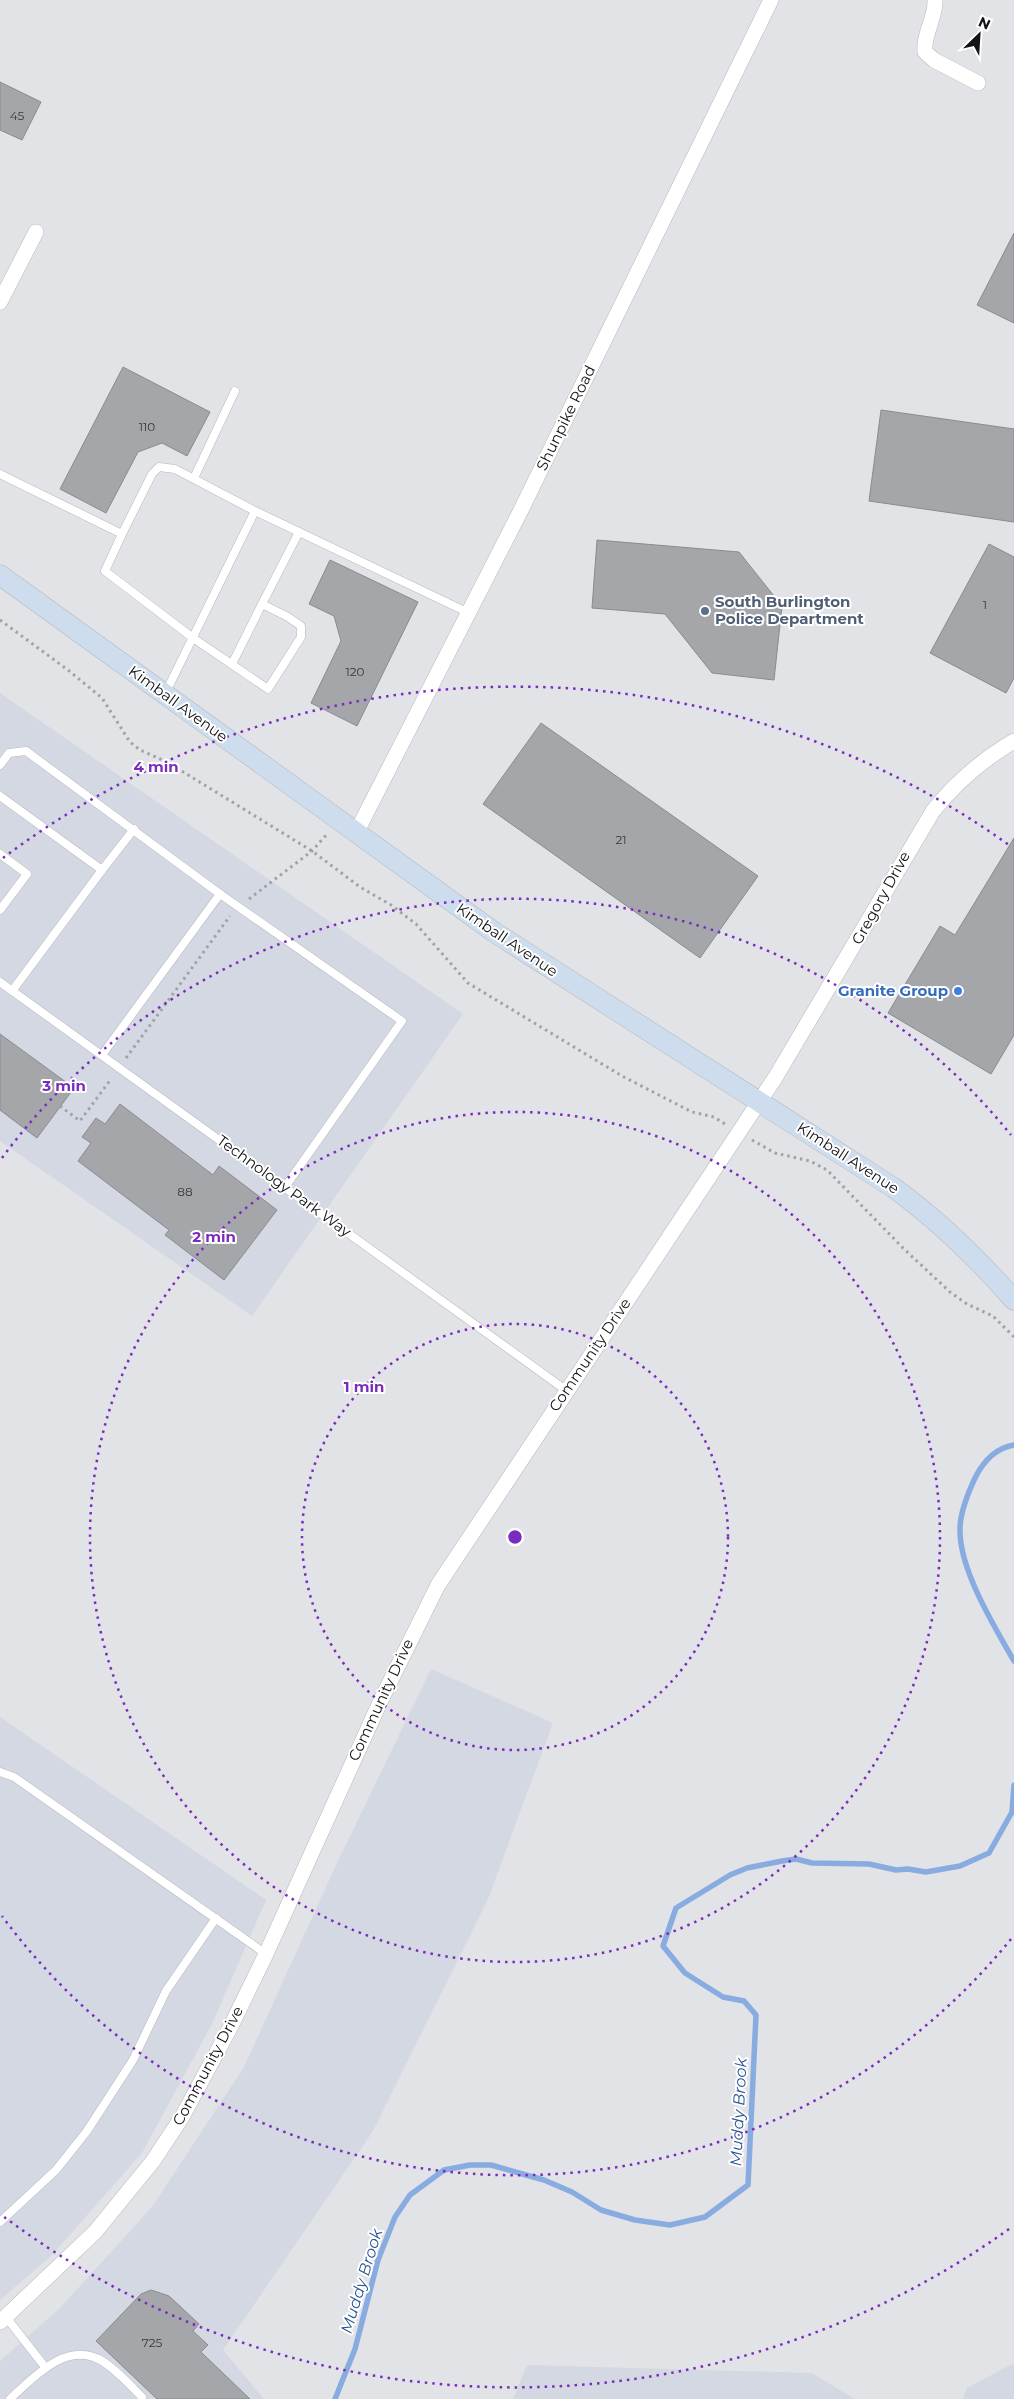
<svg xmlns="http://www.w3.org/2000/svg" width="1014" height="2399" viewBox="0 0 1014 2399" font-family="Montserrat,sans-serif">
  <rect width="100%" height="100%" fill="#e1e3e7"/>
  <g fill="#d3d8e3">
    <polygon points="0,693 463,1014 252,1316 0,1141"/>
    <polygon points="431,1669 553,1723 488,1899 373,2131 223,2350 264,2399 0,2399 0,2361 60,2308 152,2207 244,2067 337,1863"/>
    <polygon points="0,1717 266,1900 212,2024 142,2153 52,2255 0,2300"/>
    <polygon points="1014,2363 1014,2399 963,2399 967,2388"/>
    <polygon points="527,2365 812,2373 855,2399 513,2399"/>
  </g>
  <g fill="none" stroke-linecap="round" stroke-linejoin="round">
    <g stroke="#89ace0" stroke-width="5.5">
      <path d="M1014 1445C996 1448 983 1462 975 1478 968 1493 960 1512 960 1529 959 1569 994 1626 1014 1661"/>
      <polyline points="335,2399 355,2349 378,2260 395,2217 410,2195 444,2170 470,2165 491,2165 544,2180 572,2192 601,2210 635,2220 670,2225 705,2217 748,2185 756,2015 744,2001 723,1997 685,1973 663,1946 676,1908 730,1875 747,1868 782,1861 796,1859 812,1863 869,1864 896,1870 908,1869 926,1872 960,1866 989,1853 1012,1812 1014,1785"/>
    </g>
  </g>
  <g fill="#a4a6aa" stroke="#898b8f">
    <polygon points="0,82 41,102 22,140 0,130"/>
    <polygon points="1014,233 1014,323 977,305"/>
    <polygon points="123,367 210,412 187,456 162,443 138,452 106,513 60,489"/>
    <polygon points="881,410 1014,429 1014,522 869,501"/>
    <polygon points="597,540 739,552 782,606 774,680 712,673 665,614 592,608"/>
    <polygon points="989,544 1014,557 1014,678 1006,693 930,653"/>
    <polygon points="330,560 418,602 357,726 311,703 341,641 334,616 309,604"/>
    <polygon points="541,723 758,876 700,958 483,804"/>
    <polygon points="1014,838 1014,1035 991,1074 888,1013 940,926 955,935"/>
    <polygon points="0,1034 74,1088 37,1138 0,1110"/>
    <polygon points="120,1104 213,1175 219,1166 277,1210 224,1280 165,1235 169,1230 78,1161 91,1143 82,1137 96,1118 105,1124"/>
    <polygon points="151,2290 169,2296 199,2324 193,2331 208,2345 201,2352 250,2399 157,2399 96,2341 141,2294"/>
  </g>
  <g fill="none" stroke-linecap="round" stroke-linejoin="round">
    <g stroke="#b7b8bc" stroke-width="9">
      <g id="lane">
        <polyline points="0,474 122,534 105,571 193,638 268,689 301,637 301,626 288,617 262,604 299,532"/>
        <polyline points="194,478 235,391"/>
        <polyline points="122,534 152,474 159,467 175,469 255,511"/>
        <polyline points="232,664 262,604"/>
        <polyline points="165,694 255,511 469,613"/>
        <polyline points="0,765 9,753 26,751 220,894 102,1055"/>
        <polyline points="0,796 102,870 12,991"/>
        <polyline points="0,854 27,874 0,910"/>
        <polyline points="102,870 134,829"/>
        <polyline points="220,894 402,1021 285,1187"/>
        <polyline points="0,982 567,1391"/>
        <polyline points="0,1772 14,1777 266,1954"/>
        <polyline points="0,2222 56,2170 87,2131 133,2060 166,1991 216,1918"/>
        <polyline points="6,2317 45,2367"/>
        <path d="M10 2399C34 2377 67 2340 102 2361 117 2370 130 2385 142 2397"/>
      </g>
    </g>
    <g stroke="#b7b8bc" stroke-width="16">
      <g id="street">
        <path d="M935 0C936 18 923 34 925 52L934 60 978 83"/>
        <polyline points="0,302 36,232"/>
        <polyline points="356,833 521,510 771,0"/>
        <path d="M0 2322 95 2232 153 2161 182 2117 231 2026 266 1954 381 1700 438 1585 775 1078 933 811C956 782 982 760 1014 741"/>
      </g>
    </g>
    <g stroke="#b7b8bc" stroke-width="21">
      <path id="secondary" d="M0 575 494 932 894 1188C938 1220 978 1259 1014 1300"/>
    </g>
    <g stroke="#a0a2a5" stroke-width="3" stroke-dasharray="2.5 4" stroke-linecap="butt">
      <polyline points="0,620 68,670 102,698 130,742 140,750 167,762 312,851 360,887 391,905 416,924 468,983 622,1076 692,1112 714,1117 725,1124"/>
      <polyline points="249,899 312,851 328,833"/>
      <polyline points="126,1058 230,916"/>
      <polyline points="60,1106 80,1121 111,1079"/>
      <polyline points="752,1140 775,1153 810,1161 827,1170 904,1249 950,1292 967,1304 993,1316 1014,1337"/>
    </g>
    <use href="#lane" stroke="#fff" stroke-width="8"/>
    <use href="#street" stroke="#fff" stroke-width="15"/>
    <use href="#secondary" stroke="#cddded" stroke-width="20"/>
  </g>
  <g fill="none" stroke="#7b2cbf" stroke-width="2.5" stroke-dasharray="2.5 5">
    <circle cx="515" cy="1537" r="213"/>
    <circle cx="515" cy="1537" r="425"/>
    <path d="M1011 1939A638 638 0 0 1 2 1916M2 1158A638 638 0 0 1 1011 1135"/>
    <path d="M1009 2229A850 850 0 0 1 3 2216M3 858A850 850 0 0 1 1009 845"/>
  </g>
  <circle fill="#5c6f8a" stroke="#fff" stroke-width="2" cx="705" cy="611" r="5"/>
  <circle fill="#3f7fe0" stroke="#fff" stroke-width="2" cx="958" cy="991" r="5"/>
  <g text-anchor="middle" stroke-width="4" stroke-linejoin="round" paint-order="stroke">
    <g font-size="12" fill="#37383a">
      <text x="17" y="120">45</text>
      <text x="147" y="431">110</text>
      <text x="985" y="609">1</text>
      <text x="355" y="676">120</text>
      <text x="621" y="844">21</text>
      <text x="185" y="1196">88</text>
      <text x="152" y="2347">725</text>
    </g>
    <g font-size="15" fill="#131315" stroke="#fff">
      <text transform="translate(566 418) rotate(-64)" y="5">Shunpike Road</text>
      <text transform="translate(178 704) rotate(36)" y="5">Kimball Avenue</text>
      <text transform="translate(881 898) rotate(-61)" y="5">Gregory Drive</text>
      <text transform="translate(507 940) rotate(34)" y="5">Kimball Avenue</text>
      <text transform="translate(848 1158) rotate(33)" y="5">Kimball Avenue</text>
      <text transform="translate(284 1186) rotate(36)" y="5">Technology Park Way</text>
      <text transform="translate(590 1355) rotate(-56)" y="5">Community Drive</text>
      <text transform="translate(381 1700) rotate(-65)" y="5">Community Drive</text>
      <text transform="translate(208 2066) rotate(-62)" y="5">Community Drive</text>
    </g>
    <g font-size="15" font-weight="bold" fill="#4e5e75" stroke="#fff" text-anchor="start">
      <text x="715" y="607">South Burlington<tspan x="715" dy="17">Police Department</tspan></text>
    </g>
    <g font-size="15" font-weight="bold" fill="#366cbe" stroke="#fff" text-anchor="end">
      <text x="948" y="996">Granite Group</text>
    </g>
    <g font-size="16" font-style="italic" fill="#2a5494" stroke="#fff">
      <text transform="translate(738 2112) rotate(-87)" y="6">Muddy Brook</text>
      <text transform="translate(361 2281) rotate(-73)" y="6">Muddy Brook</text>
    </g>
  </g>
  <circle cx="515" cy="1537" r="8" fill="#7b2cbf" stroke="#fff" stroke-width="2.5"/>
  <g font-size="15" text-anchor="middle" font-weight="bold" fill="#7b2cbf" stroke="#fff" stroke-width="4" stroke-linejoin="round" paint-order="stroke">
    <text x="156" y="772">4 min</text>
    <text x="64" y="1091">3 min</text>
    <text x="214" y="1242">2 min</text>
    <text x="364" y="1392">1 min</text>
  </g>
  <g transform="translate(979 35) rotate(25)" stroke="#ffffff" stroke-width="4" paint-order="stroke">
  <path d="M0-4L9 19L0 12L-9 19Z" fill="#131315"/>
  <text y="-8" font-size="14" font-weight="bold" text-anchor="middle" fill="#131315">N</text>
  </g>
</svg>
